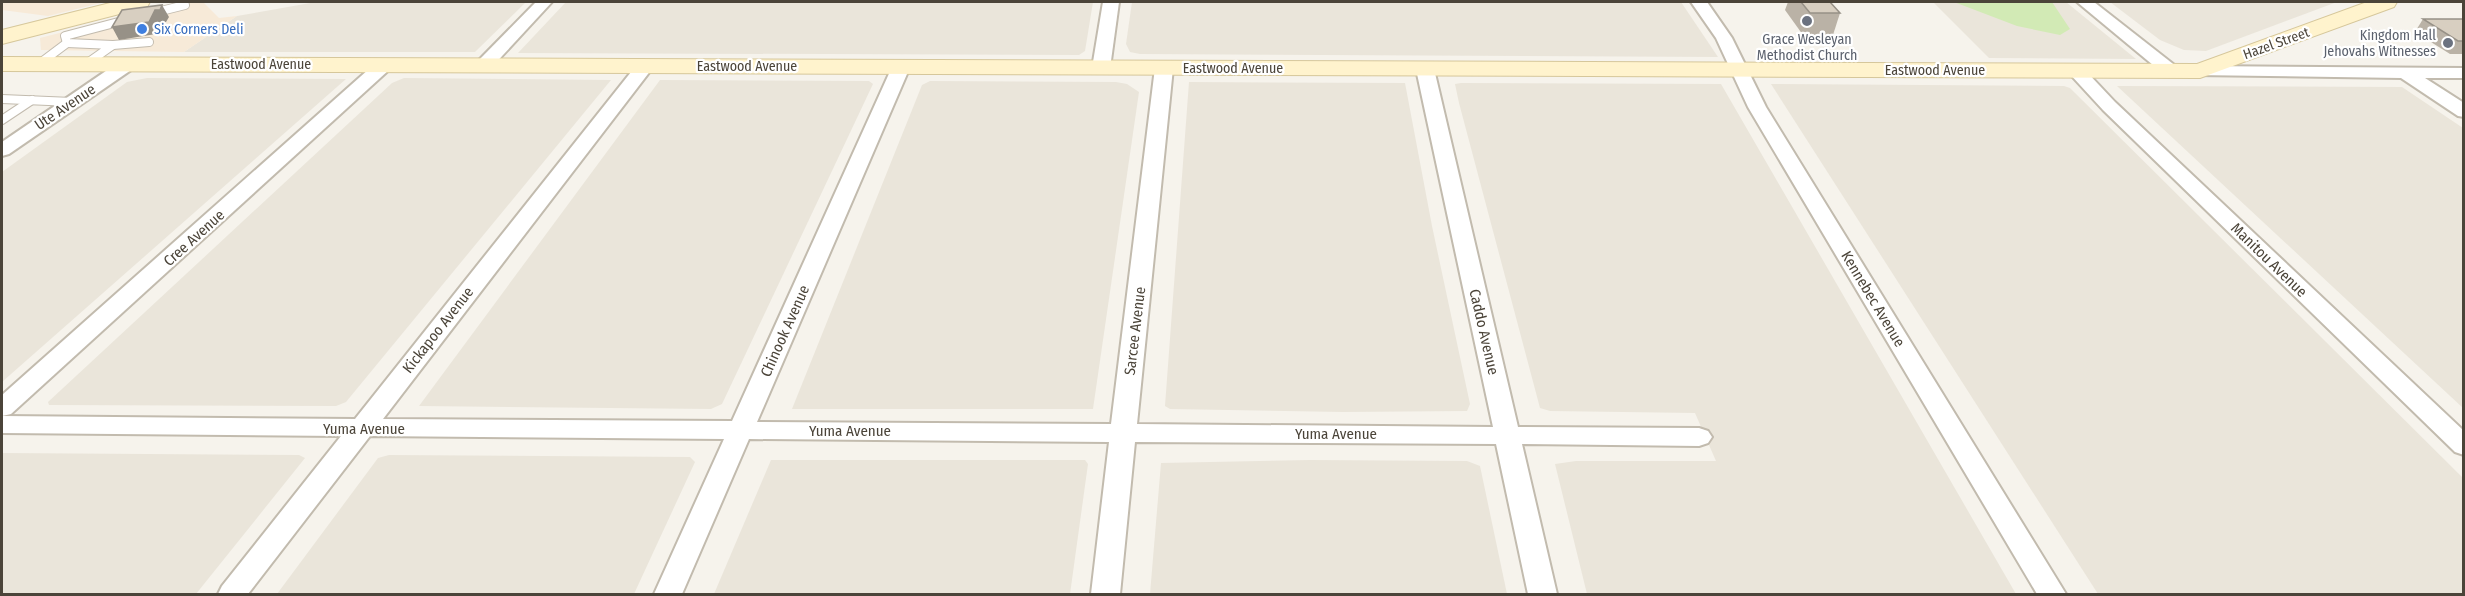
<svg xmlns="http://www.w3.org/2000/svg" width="2465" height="596" viewBox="0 0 2465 596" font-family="'Fira Sans Condensed',sans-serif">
  <rect width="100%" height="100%" fill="#f6f3ec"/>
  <g fill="#eae5da">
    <polygon points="316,2 526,2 475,52 184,52 237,16"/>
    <polygon points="566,2 1093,2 1085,51 1079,55 518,53"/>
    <polygon points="1132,2 1681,2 1718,57 1140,54 1130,52 1126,44"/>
    <polygon points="1933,2 2066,2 2136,59 1989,58"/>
    <polygon points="2110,2 2337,2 2206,51 2184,50 2160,40"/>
    <polygon points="147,78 346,79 2,382 2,172 127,82"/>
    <polygon points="404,78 611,80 346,402 336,406 49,405 48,402 392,83"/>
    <polygon points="660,80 869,81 873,84 722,404 711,409 419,406"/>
    <polygon points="930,81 1116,82 1127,84 1139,92 1093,409 792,409 922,85"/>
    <polygon points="1189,82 1405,83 1432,226 1470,404 1467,411 1343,412 1170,409 1165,406"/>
    <polygon points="1461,83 1721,84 2016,594 1587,594 1555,464 1576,461 1716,461 1695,413 1550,411 1540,408 1459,103 1455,84"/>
    <polygon points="1771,84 2064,86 2070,88 2463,478 2463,594 2098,594"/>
    <polygon points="2117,86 2402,87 2463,128 2463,408"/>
    <polygon points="2,453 299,455 305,458 196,594 2,594"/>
    <polygon points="389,455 690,457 695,462 634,594 277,594 378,458"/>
    <polygon points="771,460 1085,460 1088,464 1070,594 714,594"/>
    <polygon points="1310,460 1467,461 1480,466 1507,594 1150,594 1161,463"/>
  </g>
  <g fill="#f7ead8">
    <polygon points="4,2 105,2 48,16 2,10 2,3"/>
    <polygon points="180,2 203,2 219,18 237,16 184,52 41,50 40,38"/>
  </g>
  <polygon fill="#d2eab5" points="1954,2 2052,2 2070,29 2060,35 2017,26"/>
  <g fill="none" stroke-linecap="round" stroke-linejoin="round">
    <g stroke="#c2bbae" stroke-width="10">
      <g id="lane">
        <polyline points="153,13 185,5"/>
        <polyline points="113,45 149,42"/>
        <polyline points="39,64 67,43"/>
        <polyline points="86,64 113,45 67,43 65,36 126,20"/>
        <polyline points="2,99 72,102"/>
        <polyline points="2,120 32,100"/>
      </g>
    </g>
    <g stroke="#c2bbae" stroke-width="4">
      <g id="street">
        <polygon points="536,2 552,2 490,69 478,69 475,65 478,61"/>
        <polygon points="1103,2 1119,2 1110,68 1107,72 1095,72 1092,68"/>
        <polygon points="1691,2 1707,2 1732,38 1766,107 2066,594 2037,594 1748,107 1716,38"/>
        <polygon points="2077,2 2094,2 2177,67 2180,71 2177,75 2165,75"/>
        <polygon points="128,59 134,60 137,64 134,68 9,154 2,156 2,142 122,60"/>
        <polygon points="384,60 390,61 393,65 390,69 11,414 2,416 2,395 378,61"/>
        <polygon points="645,61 651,62 654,66 651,70 383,419 732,421 892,67 895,63 907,63 910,67 757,422 1111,424 1155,68 1158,64 1170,64 1173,68 1137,424 1493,427 1416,69 1419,65 1431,65 1434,69 1518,427 1699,428 1708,431 1712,437 1708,443 1699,446 1522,444 1557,594 1528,594 1496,444 1135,442 1120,594 1091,594 1109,442 749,439 682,594 654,594 724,439 370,436 248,594 218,594 222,586 341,436 2,433 2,416 355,419 639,62"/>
        <polygon points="2200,66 2464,68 2464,78 2425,78 2464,103 2464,117 2458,116 2401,78 2194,75 2191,71 2194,67"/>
        <polygon points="2077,67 2083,68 2115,102 2464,431 2464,455 2455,452 2103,110 2068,72 2071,68"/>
      </g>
    </g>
    <g stroke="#d6c79b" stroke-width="2">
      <g id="secondary">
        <polygon points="114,2 150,2 147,7 2,44 2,30"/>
        <polygon points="2367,2 2397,2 2394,7 2200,78 2,71 2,57 2197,64"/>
      </g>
    </g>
    <use href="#lane" stroke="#fff" stroke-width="8"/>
    <use href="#street" fill="#fff" fill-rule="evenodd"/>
    <use href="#secondary" fill="#fff3cd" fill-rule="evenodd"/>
  </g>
  <g fill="#bab2a6">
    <polygon points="1788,2 1830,2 1840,13 1833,35 1803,35 1785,10"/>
    <polygon points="2423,19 2463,19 2463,54 2450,54 2415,32"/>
  </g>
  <polygon fill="#979187" points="162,5 169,17 166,22 162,23 156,34 119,40 112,27 155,10"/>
  <g fill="#d8cfc1" stroke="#979187" stroke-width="1.5">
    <polygon points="1801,2 1830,2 1840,13 1810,13"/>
    <polygon points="162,5 160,10 155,10 149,22 112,27 122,10"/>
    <polygon points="2423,19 2463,19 2463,41 2458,41"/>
  </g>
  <g fill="#6b7280" stroke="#fff" stroke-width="2">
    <circle cx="1807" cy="21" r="6"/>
    <circle cx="2448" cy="43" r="6"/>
  </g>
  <circle fill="#3f7fe0" stroke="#fff" stroke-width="2" cx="142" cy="29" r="6"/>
  <g text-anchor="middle" stroke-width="4.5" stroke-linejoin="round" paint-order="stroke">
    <g font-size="14" fill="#366cbe" stroke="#fff" text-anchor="start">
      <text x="154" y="34">Six Corners Deli</text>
    </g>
    <g font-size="14" fill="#5b616d" stroke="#fff" text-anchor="end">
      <text x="2436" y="40">Kingdom Hall<tspan x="2436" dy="16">Jehovahs Witnesses</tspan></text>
      <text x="1807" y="44" text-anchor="middle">Grace Wesleyan<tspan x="1807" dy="16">Methodist Church</tspan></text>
    </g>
    <g font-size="14" fill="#4b4439" stroke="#fff">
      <text transform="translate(2276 43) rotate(-20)" y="5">Hazel Street</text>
      <text x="261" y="69">Eastwood Avenue</text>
      <text x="747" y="71">Eastwood Avenue</text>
      <text x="1233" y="73">Eastwood Avenue</text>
      <text x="1935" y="75">Eastwood Avenue</text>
    </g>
    <g font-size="15" fill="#4b4439" stroke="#fff">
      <text transform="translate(65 107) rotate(-34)" y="5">Ute Avenue</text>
      <text transform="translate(194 238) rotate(-42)" y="5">Cree Avenue</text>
      <text transform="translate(2269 260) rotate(44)" y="5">Manitou Avenue</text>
      <text transform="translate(1873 299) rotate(59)" y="5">Kennebec Avenue</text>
      <text transform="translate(438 330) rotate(-52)" y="5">Kickapoo Avenue</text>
      <text transform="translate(785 331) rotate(-66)" y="5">Chinook Avenue</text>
      <text transform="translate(1135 331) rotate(-83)" y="5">Sarcee Avenue</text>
      <text transform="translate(1484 332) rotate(77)" y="5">Caddo Avenue</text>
      <text x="364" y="434">Yuma Avenue</text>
      <text x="850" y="436">Yuma Avenue</text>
      <text x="1336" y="439">Yuma Avenue</text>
    </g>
  </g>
  <rect width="2465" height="596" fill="none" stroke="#4b4439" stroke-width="6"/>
</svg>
